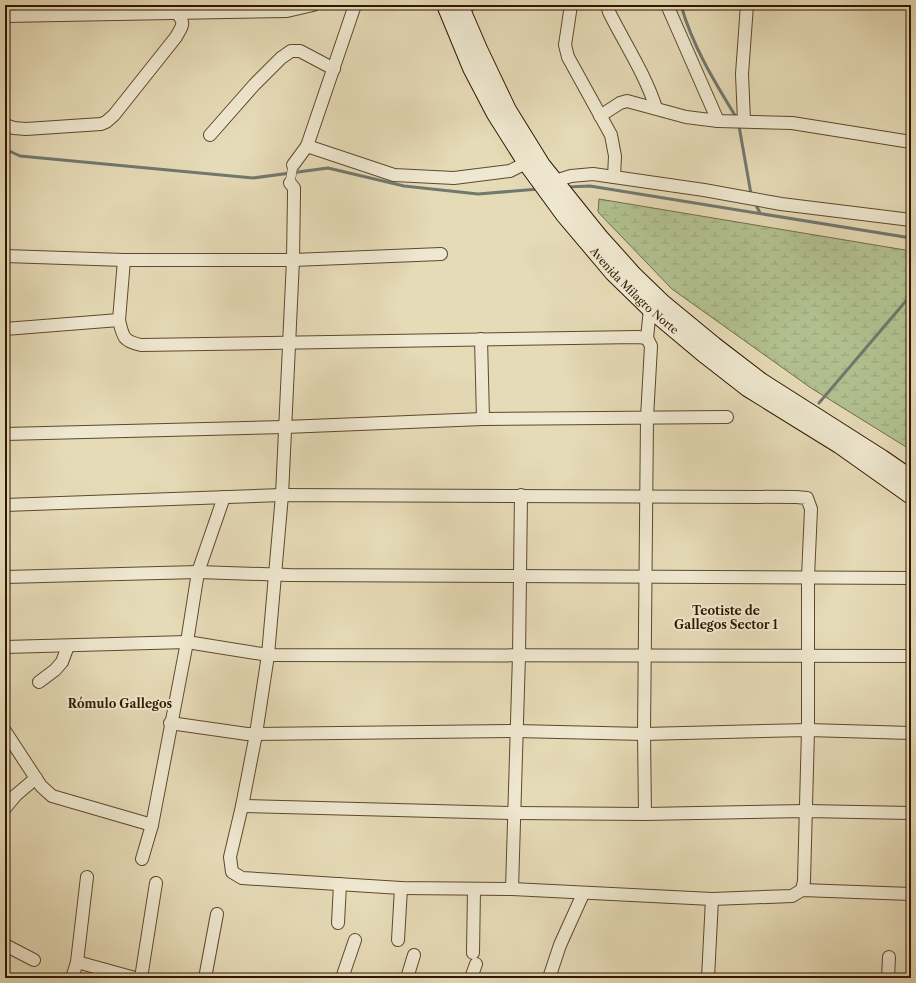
<svg xmlns="http://www.w3.org/2000/svg" width="916" height="983" viewBox="0 0 916 983" font-family="'Libre Caslon Text',serif">
  <defs>
    <pattern id="wetland-marsh" width="20" height="14" patternUnits="userSpaceOnUse"><rect width="20" height="14" fill="#b2c190"/><path d="M1 5h8M5 5V1M11 12h8M15 12V8" fill="none" stroke="#99a57a"/></pattern>
  </defs>
  <rect width="100%" height="100%" fill="#e6dbb7"/>
  <filter id="stains"><feTurbulence type="fractalNoise" baseFrequency=".005" numOctaves="4"/><feColorMatrix values="0 0 0 0 .2 0 0 0 0 .09 0 0 0 0 .02 0 0 0 .5 -.17"/></filter>
  <radialGradient id="worn" r=".72"><stop offset=".6" stop-color="#630" stop-opacity="0"/><stop offset="1" stop-color="#630" stop-opacity=".3"/></radialGradient>
  <polygon fill="url(#wetland-marsh)" stroke="#716c48" points="599,199 911,251 911,450 811,388 672,289 598,212"/>
  <g fill="none" stroke-linecap="round" stroke-linejoin="round">
    <g stroke="#717870" stroke-width="3">
      <path d="M681 5C692 45 714 81 736 117"/>
      <polyline points="739,126 751,194"/>
      <polyline points="5,149 20,156 253,178 328,168 404,186 478,194 539,189"/>
      <polyline points="567,187 590,186 911,238"/>
      <polyline points="756,205 760,213"/>
      <polyline points="819,403 911,295"/>
    </g>
    <g stroke="#5e482e" stroke-width="8">
      <polyline id="service" points="464,10 477,5"/>
    </g>
    <g stroke="#5e482e" stroke-width="10">
      <polyline id="pedestrian" points="290,183 293,165"/>
    </g>
    <g stroke="#5e482e" stroke-width="14">
      <g id="minor">
        <polyline points="355,5 307,146 394,175 454,178 510,171 526,163"/>
        <polyline points="571,5 565,45 568,57 611,135 615,156 614,177"/>
        <path d="M607 5 609 12C625 44 645 74 656 108"/>
        <polyline points="667,5 718,121"/>
        <polyline points="5,16 287,11 313,5"/>
        <polyline points="600,116 620,103 627,101 686,117 718,121 792,123 911,142"/>
        <polyline points="744,121 742,74 747,5"/>
        <path d="M5 125 14 128 26 129 101 124 106 122 114 115 176 37C182 26 186 24 177 13"/>
        <polyline points="210,135 254,85 281,58 291,51 300,51 334,69"/>
        <polyline points="293,165 307,146"/>
        <polyline points="555,181 571,176 593,174 704,190 781,204 911,220"/>
        <polyline points="290,183 294,188 294,194 293,260 282,495 268,655 256,734 242,806 230,857 232,872 242,878 401,888 512,889 712,899 792,896 802,890 911,894"/>
        <polyline points="5,256 124,260 293,260 441,254"/>
        <polyline points="119,320 124,260"/>
        <path d="M5 329 119 320C123 337 123 341 141 345L637 337 647 338"/>
        <polyline points="481,339 483,419"/>
        <polyline points="5,434 285,427 483,419 727,417"/>
        <polyline points="5,505 282,495 796,497 807,498 811,509 808,577 808,730 804,881 802,890"/>
        <polyline points="5,577 198,572 289,575 911,578"/>
        <polyline points="5,647 187,642 268,655 911,656"/>
        <polyline points="39,682 55,670 62,662 68,646"/>
        <polyline points="170,723 247,734 517,731 644,734 808,730 911,733"/>
        <polyline points="5,731 41,786 52,796 152,825"/>
        <polyline points="242,806 514,813 645,814 806,811 911,813"/>
        <polyline points="5,808 16,795 36,778"/>
        <polyline points="645,814 644,734 647,418 651,346 647,338 650,309"/>
        <polyline points="142,859 152,825 187,642 198,572 224,497"/>
        <polyline points="512,889 519,655 521,495"/>
        <polyline points="338,923 340,884"/>
        <polyline points="398,940 401,888"/>
        <polyline points="5,945 34,960"/>
        <polyline points="473,953 474,889"/>
        <polyline points="77,962 135,978"/>
        <polyline points="72,978 77,962 87,877"/>
        <polyline points="141,978 156,883"/>
        <polyline points="205,978 217,914"/>
        <polyline points="342,978 355,940"/>
        <polyline points="407,978 414,955"/>
        <polyline points="471,978 476,964"/>
        <polyline points="549,978 560,945 583,894"/>
        <polyline points="708,978 712,899"/>
        <polyline points="888,978 889,957"/>
      </g>
    </g>
    <g stroke="#301700" stroke-width="18">
      <g id="secondary">
        <path id="s1" d="M445 5 471 68 495 114 526 163 564 215 613 273 650 309 706 356 747 388 839 445 911 496"/>
        <polyline points="460,5 479,49 508,110 542,165 599,236 634,275 663,303 714,345 761,381 882,458 911,478"/>
      </g>
    </g>
    <use href="#service" stroke="#efe8d0" stroke-width="6"/>
    <use href="#pedestrian" stroke="#efe8d0" stroke-width="9"/>
    <use href="#minor" stroke="#efe8d0" stroke-width="12"/>
    <use href="#secondary" stroke="#efe8d0" stroke-width="16"/>
  </g>
  <g text-anchor="middle" stroke-width="4" stroke-linejoin="round" paint-order="stroke">
    <g font-size="11" fill="#301700" stroke="#efe8d0">
      <text dy="4" stroke="none"><textPath href="#s1" startOffset="346">Avenida Milagro Norte</textPath></text>
    </g>
    <g font-size="12" font-weight="bold" fill="#301700" stroke="#efe8d0">
      <text x="726" y="615">Teotiste de<tspan x="726" dy="14">Gallegos Sector 1</tspan></text>
      <text x="120" y="708">Rómulo Gallegos</text>
    </g>
  </g>
  <rect width="916" height="983" fill="none" stroke="#e6dbb7" stroke-width="20"/>
  <rect x="6" y="6" width="904" height="971" fill="none" stroke="#301700" stroke-width="2"/>
  <rect x="10" y="10" width="896" height="963" fill="none" stroke="#301700"/>
  <rect width="100%" height="100%" filter="url(#stains)"/>
  <rect width="100%" height="100%" fill="url(#worn)"/>
</svg>
